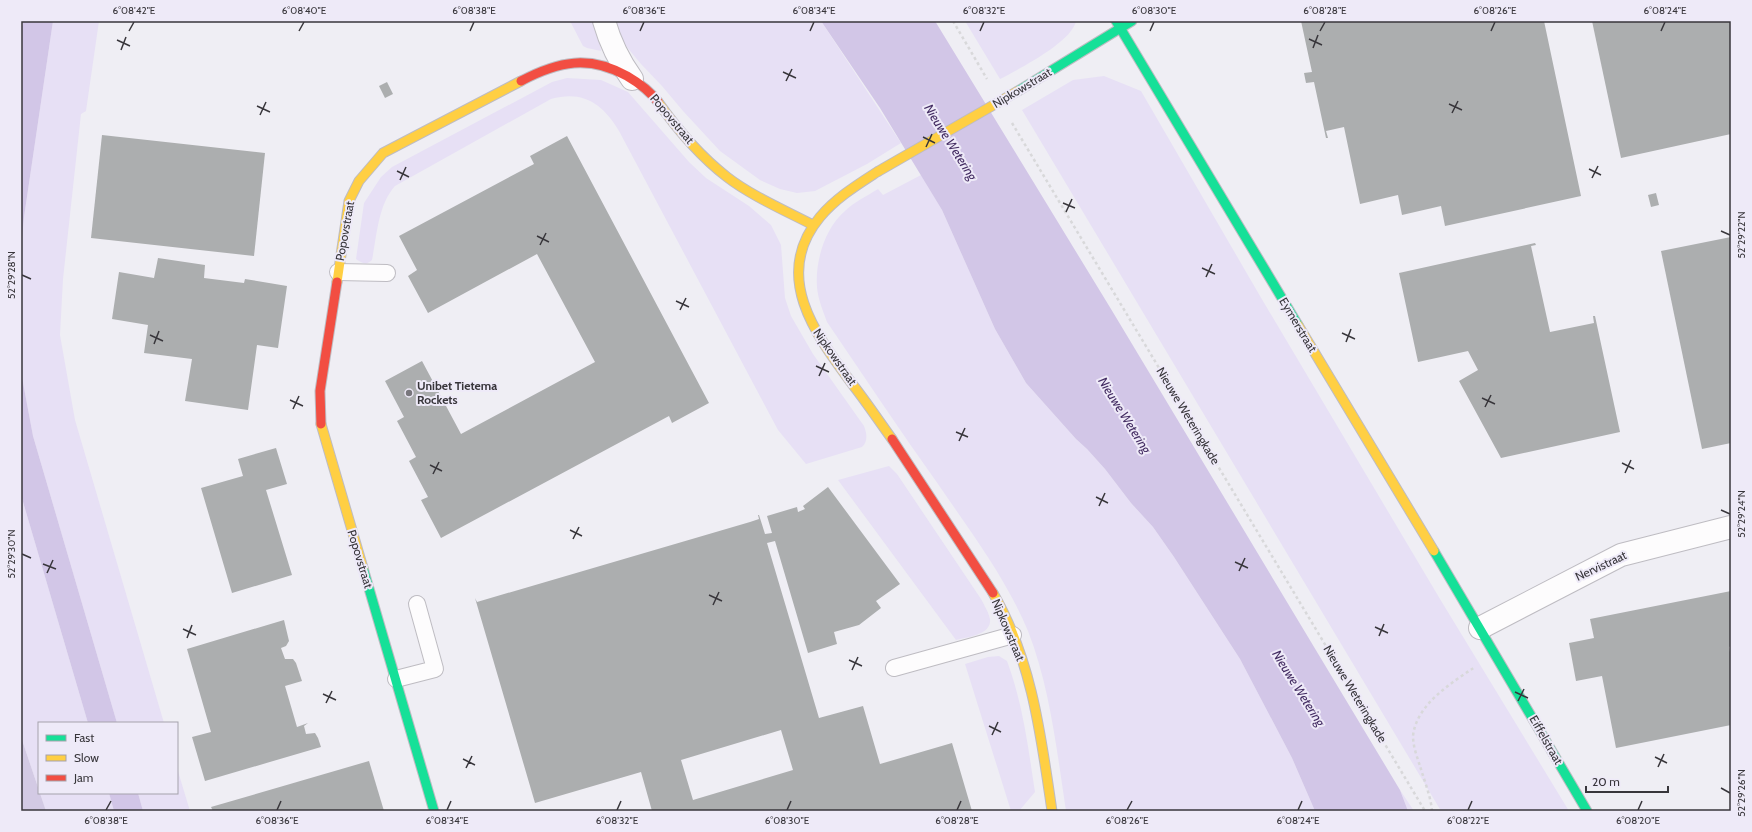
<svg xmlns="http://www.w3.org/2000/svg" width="1752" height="832" viewBox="0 0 1752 832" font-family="Cabin,sans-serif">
  <rect width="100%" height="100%" fill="#efeef4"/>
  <g fill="#e7e0f5">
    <polygon points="53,21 99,21 86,111 81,114 63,279 60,335 75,420 164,723 117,723 33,436 21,372 21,250 24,217"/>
    <polygon points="570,21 596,21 601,51 587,48 583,46"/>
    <polygon points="613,21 821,21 901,143 867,164 815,191 797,193 780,189 760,180 720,151 683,111 662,86 641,64 621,40"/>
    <path d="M965 21H1076C1072 42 1019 69 1000 79Z"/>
    <polygon points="1104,76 1141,91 1260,296 1440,599 1569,811 1441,811 1022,110 1073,80"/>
    <path d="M567 78 601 80 628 92 689 162 706 178 749 206 771 225 781 245 785 298 791 316 813 354 864 426C867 434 868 441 862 447L806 464 778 430 619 131C603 104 583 90 551 99L395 186C378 205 377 235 372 260 366 266 362 263 356 259L364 203 381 177 392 167 552 82Z"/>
    <path d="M921 175 942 210 995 329 1026 383 1076 439 1087 449 1105 469 1131 503 1153 527 1174 557 1240 659 1292 758 1315 811H1066C1057 752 1050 687 1028 631 1006 578 970 531 938 484 900 431 864 376 827 322 823 311 818 299 817 287 815 261 825 228 845 211 854 202 867 196 878 189L883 195Z"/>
    <path d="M889 466 897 474 981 599C984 605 989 613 990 619 992 635 967 637 956 640L838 480Z"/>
    <polygon points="21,495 88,723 39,723 39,790 21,737"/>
    <path d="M999 656 1007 661C1023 704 1028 747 1035 792L1019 811H1011L965 664 988 657Z"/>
    <polygon points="177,768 190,811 143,811 138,793 177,793"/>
    <polygon points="1400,790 1414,811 1408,811"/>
    <polygon points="40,793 109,793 114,811 46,811"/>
  </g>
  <polygon fill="#d3cae4" points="21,737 46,811 21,811"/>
  <g fill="#d2c6e7">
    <polygon points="23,21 53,21 24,217 21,250 21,32"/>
    <polygon points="821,21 935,21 1111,309 1400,790 1408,811 1315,811 1292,758 1240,659 1174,557 1153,527 1131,503 1105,469 1087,449 1076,439 1026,383 995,329 942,210 880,108"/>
    <polygon points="21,372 33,436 117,723 88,723 21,495"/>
    <polygon points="109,793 138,793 143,811 114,811"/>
  </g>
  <g fill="#acaeaf" fill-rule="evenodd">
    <polygon points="1301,21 1544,21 1581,196 1445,226 1441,206 1402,215 1398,195 1360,204 1344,127 1326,131 1328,138 1326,138 1314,82 1306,83 1304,73 1312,72"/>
    <polygon points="1592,21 1731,21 1731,134 1621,158"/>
    <polygon points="387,82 393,94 385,98 379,86"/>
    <polygon points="102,135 265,153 254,256 91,238"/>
    <polygon points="567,136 709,403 672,423 669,416 441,538 421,500 428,497 409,461 416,457 397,421 404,417 385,381 422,361 461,434 595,362 537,254 428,313 408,276 417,270 399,236 534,164 530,156"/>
    <polygon points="1656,193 1659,205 1651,207 1648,195"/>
    <polygon points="1731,237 1731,443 1702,449 1661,251"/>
    <polygon points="1535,243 1536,245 1531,246 1550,332 1594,323 1593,316 1595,316 1620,432 1501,458 1459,381 1478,370 1468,351 1418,362 1399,273"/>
    <polygon points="158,258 205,265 204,278 244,283 245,279 287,286 278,348 257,345 248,410 185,401 192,359 144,353 148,325 112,319 119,272 154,278"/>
    <polygon points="276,448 287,484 266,490 292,575 232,593 201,488 243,476 238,459"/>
    <path d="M828 487 900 584 876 601 881 608 859 625 834 632 837 644 808 653 775 541 767 543 819 718 863 706 880 764 952 743 972 811H652L641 772 535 803 475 598 477 602 750 522 759 519 758 515H759L765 534 772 533 767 516 797 507 798 512 805 509 803 506ZM781 730 793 770 693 800 681 760Z"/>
    <polygon points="1731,591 1731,646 1729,647 1731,658 1731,725 1616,748 1602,676 1576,681 1569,643 1594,638 1590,619"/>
    <polygon points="284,620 289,641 286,646 281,648 285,659 293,659 296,663 302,681 285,686 297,727 308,723 304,726 306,734 315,733 318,738 321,747 205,781 192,737 211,732 187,649"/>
    <polygon points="369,761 384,811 213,811 211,807"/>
  </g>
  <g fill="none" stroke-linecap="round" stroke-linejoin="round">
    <g stroke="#bebcc2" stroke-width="18">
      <g id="lane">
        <polyline points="338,272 387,273"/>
        <polyline points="894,668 1013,635"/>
        <polyline points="396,679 435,669 417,604"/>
      </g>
    </g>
    <g stroke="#bebcc2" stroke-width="24">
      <g id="street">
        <path d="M604 21C610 42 619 61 632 79"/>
        <polyline points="1480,628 1621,555 1731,527"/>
      </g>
    </g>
    <g stroke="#bebcc2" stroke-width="11">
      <g id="fast">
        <polyline points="1116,21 1298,325"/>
        <polyline points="1018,91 1132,21"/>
        <polyline points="1434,551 1587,811"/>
        <polyline points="363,568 434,811"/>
      </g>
    </g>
    <g stroke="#bebcc2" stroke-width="11">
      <g id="slow">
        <path d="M658 102C677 129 700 156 727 177 750 195 786 211 813 225"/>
        <path d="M877 172C857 185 836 198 820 217 771 276 816 335 853 385 867 403 879 421 892 439"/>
        <polyline points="337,282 349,201 359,181 383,153 521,81"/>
        <polyline points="1298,325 1434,551"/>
        <polyline points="321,424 363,568"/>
        <path d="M993 593C1032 660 1041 736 1052 811"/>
      </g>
    </g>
    <g stroke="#bebcc2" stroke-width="11">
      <g id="jam">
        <path d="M521 81C559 61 589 55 627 76 639 83 650 91 658 102"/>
        <polyline points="321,424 320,391 337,282"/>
        <polyline points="892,439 993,593"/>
      </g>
    </g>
    <g stroke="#d8d8da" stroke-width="2.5" stroke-dasharray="3 3" stroke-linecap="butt">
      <polyline points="953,21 987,79"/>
      <polyline points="1012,123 1425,811"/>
      <path d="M1432 811C1431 797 1424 780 1420 766 1417 757 1413 746 1413 736 1416 705 1451 683 1475 667"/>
    </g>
    <use href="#lane" stroke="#fdfcfd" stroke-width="16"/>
    <use href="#street" stroke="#fdfcfd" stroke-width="22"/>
    <use href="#fast" stroke="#16e098" stroke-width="9"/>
    <use href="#slow" stroke="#ffcf43" stroke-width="9"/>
    <use href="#jam" stroke="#f24e42" stroke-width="9"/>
    <g stroke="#bebcc2" stroke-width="11" stroke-linecap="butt">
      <polyline id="slow-bridge" points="877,172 1018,91"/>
    </g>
    <use href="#slow-bridge" stroke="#ffcf43" stroke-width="9"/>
  </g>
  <path fill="none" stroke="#38363b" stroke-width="1.5" d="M129 31 134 22M299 31 304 22M470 31 474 22M640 31 644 22M810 31 814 22M980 31 984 22M1150 31 1154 22M1320 31 1325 22M1491 31 1495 22M1661 31 1665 22M1309 39 1322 45M117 40 130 46M1313 48 1318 35M121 50 126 37M783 72 796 78M786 81 792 69M1449 104 1462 110M257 106 270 112M1452 113 1458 101M260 115 266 102M923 137 935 143M926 147 932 134M1589 169 1601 175M397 171 409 177M1592 178 1598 166M400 180 406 167M1063 203 1075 208M1066 212 1072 199M1721 231 1730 235M537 236 549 242M540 245 546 233M1202 268 1215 274M22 275 31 279M1206 277 1212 264M676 301 689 307M680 310 686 298M1342 333 1355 339M150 335 163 341M1346 342 1351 329M154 344 159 331M816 366 829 372M819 376 825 363M1482 398 1495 404M290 400 303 406M1485 407 1491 395M293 409 299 396M956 432 968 437M959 441 965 428M1622 463 1634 469M430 465 442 471M1625 473 1631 460M433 474 439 462M1096 497 1108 503M1099 506 1105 493M1721 510 1730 514M570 530 582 536M573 539 579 527M22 554 31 558M1235 562 1248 568M43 564 56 569M1239 571 1245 558M47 573 53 560M709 595 722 601M713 605 719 592M1375 627 1388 633M183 629 196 635M1379 636 1384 624M187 638 192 625M849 660 862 666M852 670 858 657M1515 692 1528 698M323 694 336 700M1518 701 1524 689M326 703 332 691M989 726 1001 732M992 735 998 722M1655 757 1667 763M463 759 475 765M1658 767 1664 754M466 768 472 756M1721 788 1730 793M106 810 111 801M277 810 281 801M447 810 451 801M617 810 621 801M787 810 791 801M957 810 961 801M1127 810 1132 801M1298 810 1302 801M1468 810 1472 801M1638 810 1642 801"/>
  <circle fill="#78767c" stroke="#eeeaf8" stroke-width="1.5" cx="409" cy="393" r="4"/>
  <g text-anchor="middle" stroke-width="4" stroke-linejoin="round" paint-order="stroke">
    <g font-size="12" fill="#38363b" stroke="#eeeaf8">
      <text transform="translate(1022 88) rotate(-31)" y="4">Nipkowstraat</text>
      <text transform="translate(672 119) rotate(50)" y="4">Popovstraat</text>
      <text transform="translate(345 231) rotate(-80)" y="4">Popovstraat</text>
      <text transform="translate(1298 325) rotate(59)" y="4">Eymerstraat</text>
      <text transform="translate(835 357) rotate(55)" y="4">Nipkowstraat</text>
      <text transform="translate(1188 416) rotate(59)" y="4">Nieuwe Weteringkade</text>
      <text transform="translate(360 559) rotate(73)" y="4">Popovstraat</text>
      <text transform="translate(1601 566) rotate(-25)" y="4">Nervistraat</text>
      <text transform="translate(1008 630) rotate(67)" y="4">Nipkowstraat</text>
      <text transform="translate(1355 694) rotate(59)" y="4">Nieuwe Weteringkade</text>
      <text transform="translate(1546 740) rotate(60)" y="4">Eiffelstraat</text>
    </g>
    <g font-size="12" font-weight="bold" fill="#38363b" stroke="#eeeaf8" text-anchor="start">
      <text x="417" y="390">Unibet Tietema<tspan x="417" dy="14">Rockets</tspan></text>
    </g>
    <g font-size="13" font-style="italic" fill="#442d63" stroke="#eeeaf8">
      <text transform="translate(951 142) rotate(58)" y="5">Nieuwe Wetering</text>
      <text transform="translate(1125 415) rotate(58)" y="5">Nieuwe Wetering</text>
      <text transform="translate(1299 688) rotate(58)" y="5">Nieuwe Wetering</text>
    </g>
  </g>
  <rect width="1752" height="832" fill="none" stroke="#eeeaf8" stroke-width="44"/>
  <rect x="38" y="722" width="140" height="72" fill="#eeeaf8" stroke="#a5a2ac"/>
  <rect x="46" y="735" width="20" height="6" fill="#16e098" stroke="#a5a2ac"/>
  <text x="74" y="742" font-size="12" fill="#38363b">Fast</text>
  <rect x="46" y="755" width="20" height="6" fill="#ffcf43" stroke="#a5a2ac"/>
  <text x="74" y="762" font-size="12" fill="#38363b">Slow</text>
  <rect x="46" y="775" width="20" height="6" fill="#f24e42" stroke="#a5a2ac"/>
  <text x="74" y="782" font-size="12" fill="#38363b">Jam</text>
  <path d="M1586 786v6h82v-6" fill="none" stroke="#38363b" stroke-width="2"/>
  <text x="1592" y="786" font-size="12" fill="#38363b" stroke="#eeeaf8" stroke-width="3" paint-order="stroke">20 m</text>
  <rect x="22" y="22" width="1708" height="788" fill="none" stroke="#38363b" stroke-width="1.5"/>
  <g font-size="10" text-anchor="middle" fill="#38363b">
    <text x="134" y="14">6°08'42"E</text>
    <text x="304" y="14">6°08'40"E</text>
    <text x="474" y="14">6°08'38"E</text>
    <text x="644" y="14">6°08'36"E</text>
    <text x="814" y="14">6°08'34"E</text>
    <text x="984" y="14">6°08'32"E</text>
    <text x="1154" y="14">6°08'30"E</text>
    <text x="1325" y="14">6°08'28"E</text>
    <text x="1495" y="14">6°08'26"E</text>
    <text x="1665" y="14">6°08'24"E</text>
    <text transform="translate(1741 235) rotate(-90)" y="4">52°29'22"N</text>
    <text transform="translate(11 275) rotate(-90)" y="4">52°29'28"N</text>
    <text transform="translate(1741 514) rotate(-90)" y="4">52°29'24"N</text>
    <text transform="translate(11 554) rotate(-90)" y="4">52°29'30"N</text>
    <text transform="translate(1741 793) rotate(-90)" y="4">52°29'26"N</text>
    <text x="106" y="824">6°08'38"E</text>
    <text x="277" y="824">6°08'36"E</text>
    <text x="447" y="824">6°08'34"E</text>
    <text x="617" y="824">6°08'32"E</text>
    <text x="787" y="824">6°08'30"E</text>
    <text x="957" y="824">6°08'28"E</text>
    <text x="1127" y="824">6°08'26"E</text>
    <text x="1298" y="824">6°08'24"E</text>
    <text x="1468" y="824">6°08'22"E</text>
    <text x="1638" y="824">6°08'20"E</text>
  </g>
</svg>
